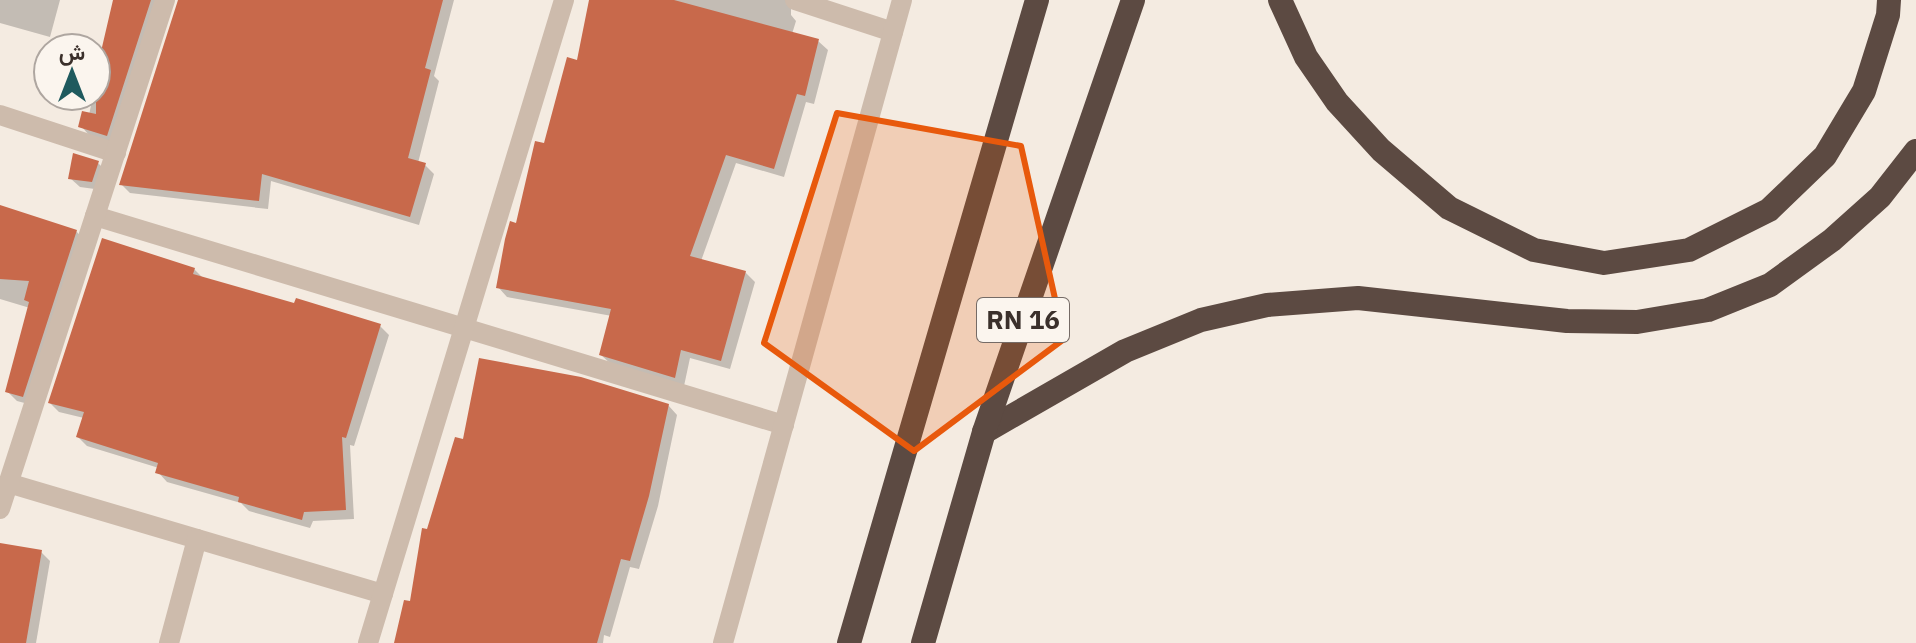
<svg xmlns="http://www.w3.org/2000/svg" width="1916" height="643" viewBox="0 0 1916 643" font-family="'IBM Plex Sans',Vazirmatn,sans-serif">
  <rect width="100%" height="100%" fill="#f4ebe1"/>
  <g fill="#0003">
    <polygon points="0,0 60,0 50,37 0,23"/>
    <polygon points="115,0 167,0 116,144 90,136 81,126 89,115 93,96 96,96 96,82"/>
    <polygon points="179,0 454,0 434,76 439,81 418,163 425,165 434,174 419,225 271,181 268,209 130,193 121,184"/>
    <polygon points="591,0 796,0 791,7 791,15 796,21 792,34 818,41 828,50 814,104 806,102 784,177 736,163 701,261 745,272 755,282 730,369 690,358 684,386 611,364 601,355 612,316 507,297 498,287 546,145 578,62"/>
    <polygon points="98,163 107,172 102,190 80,187 70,178"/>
    <polygon points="0,207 76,231 85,241 32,405 17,401 8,392 30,308 0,299"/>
    <polygon points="194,269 204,279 295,306 380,326 389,335 354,446 350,445 354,519 313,521 310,528 249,511 241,503 167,482 158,472 159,468 87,446 78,437 84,418 59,412 50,403"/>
    <polygon points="668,405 677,415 658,506 639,569 630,567 610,637 604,635 603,643 396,643 412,604 429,531 464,442"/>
    <polygon points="0,545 41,552 50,561 36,643 0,643"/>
  </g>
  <g fill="#c8694b">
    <polygon points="113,0 151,0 107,136 78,127 82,111 96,114 96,73"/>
    <polygon points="178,0 443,0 425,68 431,70 408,158 426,163 410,217 262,174 259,201 119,185"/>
    <polygon points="589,0 674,0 819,39 805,96 797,94 774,169 726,155 690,256 746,271 721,361 681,350 675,378 599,355 611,309 496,288 505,239 510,221 516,223 535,141 544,143 567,57 577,60"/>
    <polygon points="73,153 99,161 92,182 68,179"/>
    <polygon points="0,205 77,230 23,397 5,392 29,302 24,300 29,281 0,279"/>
    <polygon points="102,238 195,268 193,274 294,303 296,298 381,324 346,438 342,437 346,510 304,512 302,520 238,502 239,497 155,473 158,463 76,437 84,412 48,403"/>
    <polygon points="479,358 581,377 669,404 649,496 630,561 621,559 597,643 394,643 404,600 410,601 422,528 427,529 455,437 463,439"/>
    <polygon points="0,543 42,550 26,643 0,643"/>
  </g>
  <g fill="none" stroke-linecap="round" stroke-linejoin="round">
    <g stroke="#cdbbac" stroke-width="20">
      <polyline points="795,0 893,32"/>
      <polyline points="0,115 116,153"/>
      <polyline points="95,216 784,425"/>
      <polyline points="8,483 383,594"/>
      <polyline points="0,509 165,0"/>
      <polyline points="169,643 197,539"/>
      <polyline points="368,643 564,0"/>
      <polyline points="723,643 902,0"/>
    </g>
    <g stroke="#5c4a42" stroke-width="24">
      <polyline points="1280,0 1306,57 1337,102 1381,150 1449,208 1534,250 1604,263 1689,250 1769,210 1825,156 1864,91 1888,15 1889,0"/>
      <polyline points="984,432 1125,351 1201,320 1267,305 1358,298 1567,321 1637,322 1708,310 1770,285 1832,240 1880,197 1916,151"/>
      <polyline points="849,643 1037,0"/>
      <polyline points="923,643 984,432 1133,0"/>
    </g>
  </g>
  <path fill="#e8590c" fill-opacity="0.2" stroke="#e8590c" stroke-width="6" stroke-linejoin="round" d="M837 113 1021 146 1064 339 914 451 764 343Z"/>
  <g text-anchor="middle" stroke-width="8" stroke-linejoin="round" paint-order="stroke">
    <rect fill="#fbf5ee" stroke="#756b66" stroke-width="2" x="977" y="298" width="92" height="44" rx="6"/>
    <g font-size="26" font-weight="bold" fill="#3b302b">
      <text x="1023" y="329">RN 16</text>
    </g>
  </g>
  <g transform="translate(72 72)"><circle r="38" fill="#fbf5ee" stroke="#aea6a0" stroke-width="2"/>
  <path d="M0-6L14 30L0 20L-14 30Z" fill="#1f5a5e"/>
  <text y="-12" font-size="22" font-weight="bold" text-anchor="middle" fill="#3b302b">ش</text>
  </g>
</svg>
